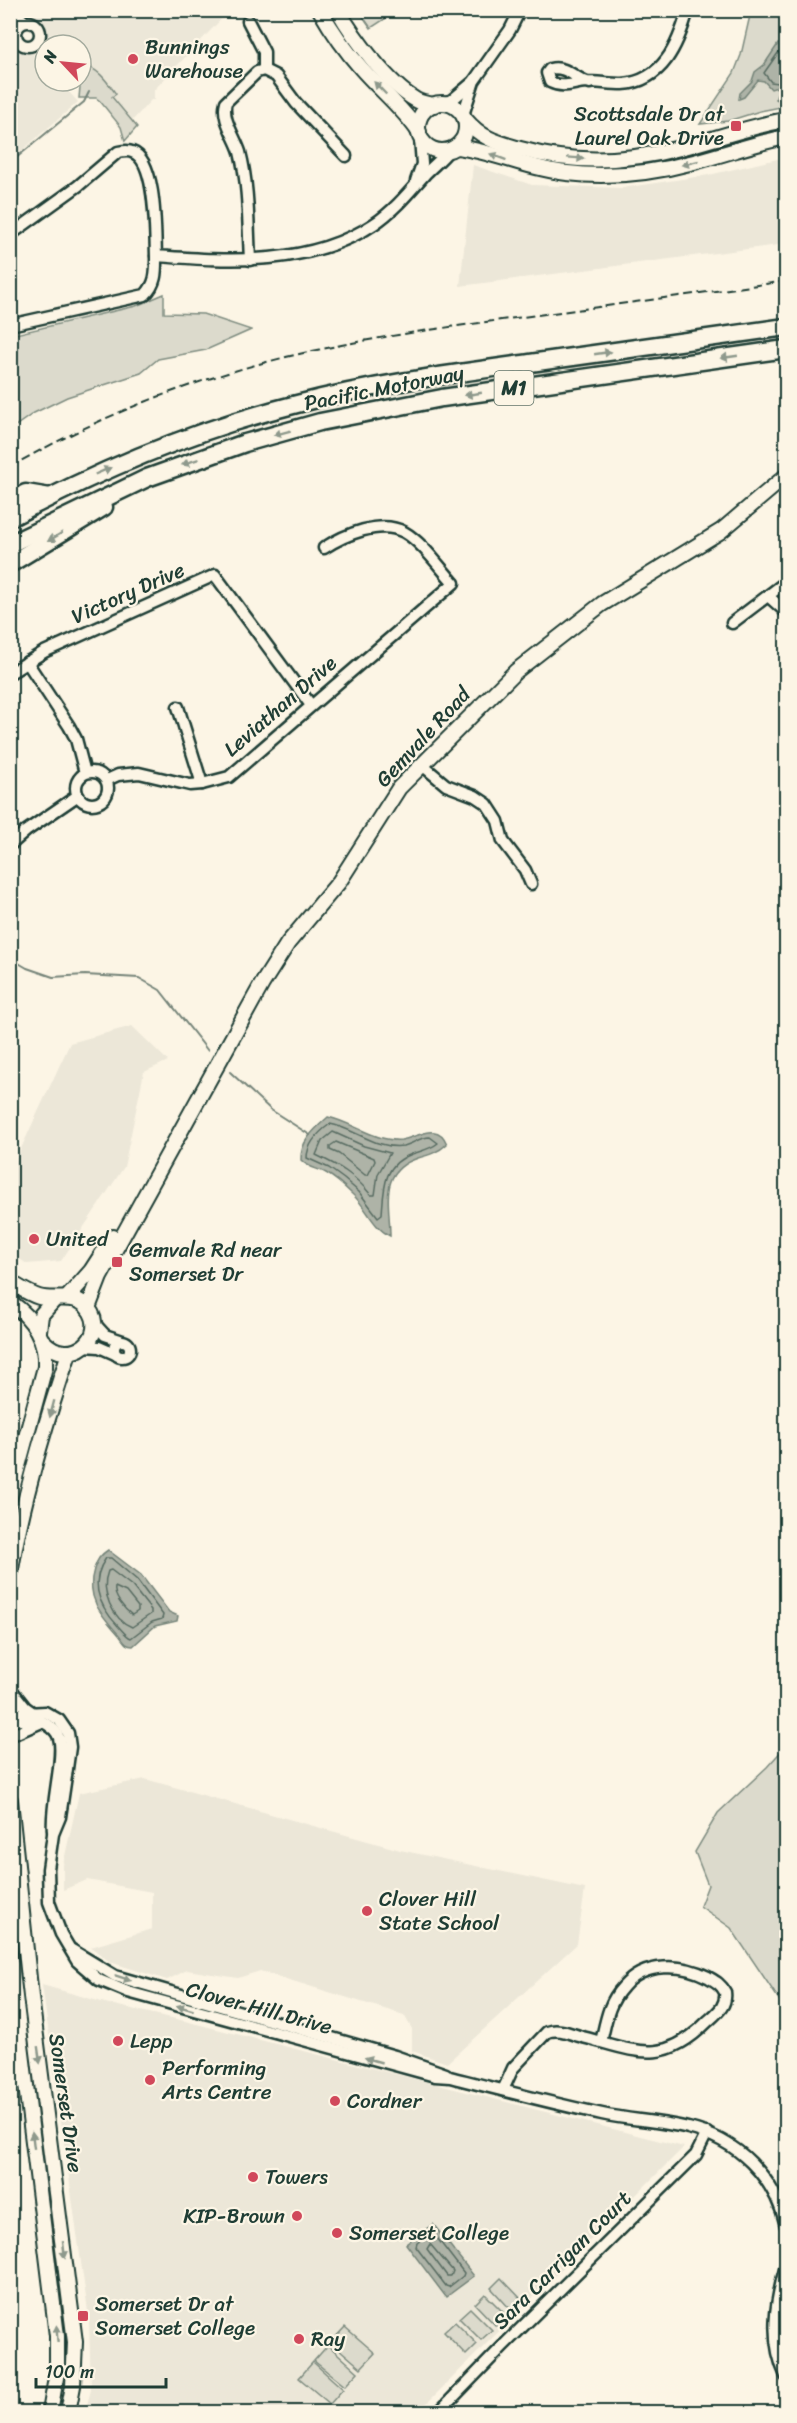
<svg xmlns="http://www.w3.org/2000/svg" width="797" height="2423" viewBox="0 0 797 2423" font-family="Sriracha,sans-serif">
  <rect width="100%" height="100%" fill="#fcf5e5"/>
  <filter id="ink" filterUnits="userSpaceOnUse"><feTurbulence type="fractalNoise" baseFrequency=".0167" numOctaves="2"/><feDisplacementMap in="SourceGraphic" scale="12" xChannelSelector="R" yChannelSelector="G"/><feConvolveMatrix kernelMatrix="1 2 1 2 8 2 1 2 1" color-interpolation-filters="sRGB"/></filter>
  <g filter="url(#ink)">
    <g fill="#ece7d8">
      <polygon points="26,11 229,11 154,90 154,100 151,100 132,121 111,97 115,94 88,65 81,64 81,45 45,45 45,50 40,47 45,37 43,28"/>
      <polygon points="11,30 45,65 45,81 59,81 78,102 11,160"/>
      <polygon points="786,157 786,244 460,286 473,165 532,185 622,188 709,175"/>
      <polygon points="132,1026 168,1061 144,1072 124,1167 61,1261 27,1264 11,1253 11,1170 70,1043"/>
      <polygon points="145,1779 400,1850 585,1889 577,1944 447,2063 412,2051 412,2029 404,2015 260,1971 238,1978 187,1970 167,1980 110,1962 91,1947 152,1929 152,1892 87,1880 63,1890 63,1865 79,1793"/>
      <polygon points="42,1985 105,2003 185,2021 684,2147 418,2412 85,2412 91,2390 89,2319"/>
    </g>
    <g fill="#dcdacc" stroke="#7e8c80" stroke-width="1.5">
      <polygon points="359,11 397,11 371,28"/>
      <polygon points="751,11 786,11 786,106 760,111 728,121 700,124 734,73 741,55"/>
      <path d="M81 64C98 68 106 80 116 94L112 97 137 127 125 141 121 127 100 101 96 98H79L80 87 76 81H81Z"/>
      <polygon points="164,294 164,313 203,314 251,330 206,350 158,359 141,373 67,397 34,413 11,429 11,335 136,306"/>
      <polygon points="786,1746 786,2010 731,1928 700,1906 708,1885 695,1852 718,1813 767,1767"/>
      <polygon points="501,2278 523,2301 512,2311 491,2288"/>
      <polygon points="485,2294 507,2316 496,2326 475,2304"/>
      <polygon points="470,2308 492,2330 481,2340 459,2318"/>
      <polygon points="455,2322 477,2344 466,2355 444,2332"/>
      <polygon points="345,2327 375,2353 361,2368 331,2342"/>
      <polygon points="328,2345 358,2372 345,2386 314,2361"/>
      <polygon points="313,2362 343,2389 330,2404 299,2378"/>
    </g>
    <g fill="#aeb3a7" stroke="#758479" stroke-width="1.5">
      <polygon points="778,44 786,48 786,100 780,101 776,99 777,94 785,93 785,91 777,87 771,89 764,81 758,80 744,97 739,99 740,93 752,81 755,72 764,65"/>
      <path d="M328 1117C352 1122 375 1142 401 1140 417 1138 438 1120 447 1144 439 1152 429 1155 418 1158 378 1171 390 1203 390 1236 372 1227 367 1207 352 1194 345 1187 335 1178 326 1173 317 1168 308 1168 301 1160 300 1141 315 1129 328 1117Z"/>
      <path d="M108 1550 141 1575 169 1612 178 1616 177 1621 155 1626 133 1646C125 1646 124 1641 119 1635 101 1615 85 1597 94 1569 97 1560 100 1555 108 1550Z"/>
      <polygon points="433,2224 474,2276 446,2297 406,2244"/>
    </g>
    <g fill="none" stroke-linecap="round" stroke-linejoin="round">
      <g stroke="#586c62" stroke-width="1.5">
        <polyline points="786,53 778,53 764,73 771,82 786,84"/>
        <path d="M330 1124C354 1128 377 1150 403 1146 413 1144 420 1137 430 1137L438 1143C431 1149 421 1151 412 1154 383 1164 384 1188 382 1214L378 1217 359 1192 344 1179 329 1168 307 1158C307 1144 319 1132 330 1124Z"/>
        <path d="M333 1132 364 1146 390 1153 378 1174 375 1195H371C354 1174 339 1166 316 1155L322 1141Z"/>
        <polygon points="336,1142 374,1158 375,1161 368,1175 365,1175 339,1154 330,1150 330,1146"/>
        <path d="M106 1558H111L137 1580 163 1615 162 1619 152 1622 131 1638C126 1636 122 1630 118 1626 99 1606 89 1582 106 1558Z"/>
        <path d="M111 1570 132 1586 151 1610V1614L132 1627C112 1619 100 1591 108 1571Z"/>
        <path d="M115 1587 126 1592 138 1607V1611L132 1615C124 1609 113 1596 115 1587Z"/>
        <polygon points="430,2234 434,2234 464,2273 463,2276 449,2287 446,2286 416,2247 417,2243"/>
        <polygon points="430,2244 453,2271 451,2276 447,2276 427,2249"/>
      </g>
      <g stroke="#758479" stroke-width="2">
        <polyline points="10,163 84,102 89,92"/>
        <polyline points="10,958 27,968 53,977 85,975 139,978 160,990 208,1051"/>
        <polyline points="230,1072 271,1110 310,1135"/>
      </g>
      <g stroke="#1f3d34" stroke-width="15">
        <g id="minor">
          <polyline points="12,10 25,22"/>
          <polyline points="248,21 264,52 264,70"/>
          <circle cx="28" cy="34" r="12"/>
          <path d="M590 83C575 79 566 65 550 69L547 73 550 82C564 89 572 83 586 82 598 82 610 84 623 84 663 81 678 45 688 10"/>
          <polyline points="440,104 452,100 472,83"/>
          <polyline points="463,115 474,81 510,30 520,10"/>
          <polyline points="416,181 422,164 420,138"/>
          <path d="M10 235 78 186 118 152C123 151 128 150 132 152 157 160 155 234 156 256 229 261 310 267 374 224 395 210 410 191 426 173 434 165 442 159 449 150"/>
          <path d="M250 260C248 224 249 187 240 152 235 136 221 119 226 102L257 72 264 70 276 76 296 103 346 156"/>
          <path d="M10 325 145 295C157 283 156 271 156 256"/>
          <polyline points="768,596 786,612"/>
          <polyline points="732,623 786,582"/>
          <polyline points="27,662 69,726 76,739 85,773"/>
          <polyline points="10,673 44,652 215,575 310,704"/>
          <polyline points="178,707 202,784"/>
          <polyline points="421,764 446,785 475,796 487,804 498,821 503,841 525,870 531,884"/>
          <circle cx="92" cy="788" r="16"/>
          <path d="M107 780 118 775 139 773 190 785 202 784 229 777 454 583C440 568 422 542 404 532 381 519 344 535 324 548"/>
          <polyline points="10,845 26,831 77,796"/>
          <polyline points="94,1323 105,1335 120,1340"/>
          <circle cx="122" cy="1349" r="8"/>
          <polyline points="85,1346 99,1347 115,1354"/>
          <polyline points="10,1688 25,1707 32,1712"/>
          <path d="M10 1714 45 1712 59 1720 68 1733 70 1747 66 1776 60 1817 53 1834 48 1869 49 1902 61 1934 77 1961 99 1980 128 1992 435 2076 450 2077C501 2090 551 2103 602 2114 630 2120 660 2121 688 2128 737 2139 775 2177 786 2226"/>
          <path d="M10 1720C21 1721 33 1718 43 1722 49 1725 57 1731 59 1738 65 1756 50 1806 53 1831"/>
          <polyline points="10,1736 42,1722"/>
          <polyline points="72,1950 115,1976 395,2056 446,2074"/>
          <path d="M503 2090 513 2068 547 2032C558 2028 569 2033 579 2036 634 2050 662 2068 707 2022 717 2013 727 2006 725 1992 721 1984 715 1981 708 1977 681 1963 644 1962 623 1987 608 2003 606 2021 601 2042"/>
          <path d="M786 2266C775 2303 769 2340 786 2376"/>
          <polyline points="439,2412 503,2346 696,2155 707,2133"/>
        </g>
      </g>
      <g stroke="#1f3d34" stroke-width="18">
        <g id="major">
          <path d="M320 10C332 31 346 51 361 68 380 90 403 108 419 132"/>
          <path d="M338 10C354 38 388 84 416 100 421 103 428 104 434 105"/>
          <circle cx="442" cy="127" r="24"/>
          <path d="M465 119C482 139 496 142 520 149 573 164 627 162 680 148 715 139 750 126 786 120"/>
          <path d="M456 147C494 151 528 169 567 173 609 178 653 173 694 162 725 154 755 143 786 137"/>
          <path d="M10 1282C20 1288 29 1294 39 1297 56 1302 75 1292 88 1308 110 1336 70 1370 43 1341"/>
          <polyline points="67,1298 91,1271 113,1237"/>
          <path d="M10 1302C33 1318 47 1339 45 1367L10 1496"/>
          <polyline points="88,1308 100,1277 262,984 288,943 339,882 399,788 516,671 602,604 721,531 786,476"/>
          <polyline points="39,1331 41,1315 55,1299"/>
          <path d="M10 1575C22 1501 45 1424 69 1353"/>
          <polyline points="10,1800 31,1997 75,2342 73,2386 68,2412"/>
          <polyline points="10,1956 57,2336 57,2372 50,2412"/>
        </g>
      </g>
      <g stroke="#1f3d34" stroke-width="21">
        <g id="highway">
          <polyline points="10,501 26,493 50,497"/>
          <path d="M10 518C101 469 197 429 297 404 374 384 451 374 530 363 615 351 701 339 786 327"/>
          <polyline points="10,544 147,478 245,443 320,422 442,398 786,349"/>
          <polyline points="10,564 104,507"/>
        </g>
      </g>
      <use href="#minor" stroke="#fcf5e5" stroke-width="10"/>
      <use href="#major" stroke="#fcf5e5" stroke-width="14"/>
      <use href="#highway" stroke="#fcf5e5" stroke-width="16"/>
      <path stroke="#1f3d34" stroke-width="2" stroke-dasharray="9 4.5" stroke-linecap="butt" d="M10 467C111 409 222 368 337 346 401 333 465 325 530 316 615 305 701 293 786 281"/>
    </g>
    <defs><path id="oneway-solid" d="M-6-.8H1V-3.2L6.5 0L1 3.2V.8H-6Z" transform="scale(1.5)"/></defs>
    <g fill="#8e998c">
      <use href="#oneway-solid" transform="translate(380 88) rotate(-134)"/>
      <use href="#oneway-solid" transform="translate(498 157) rotate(-159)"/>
      <use href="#oneway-solid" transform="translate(576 158) rotate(4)"/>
      <use href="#oneway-solid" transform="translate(690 163) rotate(166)"/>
      <use href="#oneway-solid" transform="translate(603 353) rotate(-8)"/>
      <use href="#oneway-solid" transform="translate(729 357) rotate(172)"/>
      <use href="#oneway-solid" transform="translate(473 394) rotate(172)"/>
      <use href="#oneway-solid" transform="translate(282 433) rotate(165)"/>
      <use href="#oneway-solid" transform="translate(190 462) rotate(161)"/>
      <use href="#oneway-solid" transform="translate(103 471) rotate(-23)"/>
      <use href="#oneway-solid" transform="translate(55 537) rotate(149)"/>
      <use href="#oneway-solid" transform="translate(52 1409) rotate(105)"/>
      <use href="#oneway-solid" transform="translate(123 1978) rotate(18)"/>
      <use href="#oneway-solid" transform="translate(185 2008) rotate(-164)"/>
      <use href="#oneway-solid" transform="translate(39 2055) rotate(82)"/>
      <use href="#oneway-solid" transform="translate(373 2060) rotate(-164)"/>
      <use href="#oneway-solid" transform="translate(33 2140) rotate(-97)"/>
      <use href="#oneway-solid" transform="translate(64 2250) rotate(83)"/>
      <use href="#oneway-solid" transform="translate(57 2334) rotate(-94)"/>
    </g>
  </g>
  <g fill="#d1495b" stroke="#fcf5e5" stroke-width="2">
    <circle cx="133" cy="59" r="6"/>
    <rect x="730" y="120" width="12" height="12" rx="3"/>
    <circle cx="34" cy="1239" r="6"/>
    <rect x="111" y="1256" width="12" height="12" rx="3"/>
    <circle cx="367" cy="1911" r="6"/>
    <circle cx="118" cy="2041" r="6"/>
    <circle cx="150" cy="2080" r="6"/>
    <circle cx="335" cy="2101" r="6"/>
    <circle cx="253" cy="2177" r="6"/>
    <circle cx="297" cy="2216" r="6"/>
    <circle cx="337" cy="2233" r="6"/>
    <rect x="77" y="2310" width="12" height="12" rx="3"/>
    <circle cx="299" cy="2339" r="6"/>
  </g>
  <g text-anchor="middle" stroke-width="4.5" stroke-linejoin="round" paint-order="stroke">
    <rect fill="#fcf5e5" stroke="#617469" stroke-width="1.5" x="494.5" y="371" width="39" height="34" rx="4.5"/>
    <g font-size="20" font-weight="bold" fill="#1f3d34">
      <text x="514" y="395">M1</text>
    </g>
    <g font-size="21" fill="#1f3d34" stroke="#fcf5e5" text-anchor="start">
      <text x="145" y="54">Bunnings<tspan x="145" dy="24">Warehouse</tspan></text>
      <text x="724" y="121" text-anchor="end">Scottsdale Dr at<tspan x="724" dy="24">Laurel Oak Drive</tspan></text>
      <text x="46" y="1246">United</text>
      <text x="129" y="1257">Gemvale Rd near<tspan x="129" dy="24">Somerset Dr</tspan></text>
      <text x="379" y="1906">Clover Hill<tspan x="379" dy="24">State School</tspan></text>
      <text x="130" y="2048">Lepp</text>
      <text x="162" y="2075">Performing<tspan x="162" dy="24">Arts Centre</tspan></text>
      <text x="347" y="2108">Cordner</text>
      <text x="265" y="2184">Towers</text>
      <text x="285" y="2223" text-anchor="end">KIP-Brown</text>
      <text x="349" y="2240">Somerset College</text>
      <text x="95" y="2311">Somerset Dr at<tspan x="95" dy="24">Somerset College</tspan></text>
      <text x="311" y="2346">Ray</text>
    </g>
    <g font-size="21" fill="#1f3d34" stroke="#fcf5e5">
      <text transform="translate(384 388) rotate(-11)" y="7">Pacific Motorway</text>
      <text transform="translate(128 593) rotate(-24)" y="7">Victory Drive</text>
      <text transform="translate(280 706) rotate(-41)" y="7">Leviathan Drive</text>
      <text transform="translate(423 737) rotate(-47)" y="7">Gemvale Road</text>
      <text transform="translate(259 2008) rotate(15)" y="7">Clover Hill Drive</text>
      <text transform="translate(66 2103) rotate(82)" y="7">Somerset Drive</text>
      <text transform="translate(562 2260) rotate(-45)" y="7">Sara Carrigan Court</text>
    </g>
  </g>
  <rect width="797" height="2423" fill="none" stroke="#fcf5e5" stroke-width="36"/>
  <rect x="18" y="18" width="761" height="2387" fill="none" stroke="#1f3d34" stroke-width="2" filter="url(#ink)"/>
  <g transform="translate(63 63) rotate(296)"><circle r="28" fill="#fcf5e5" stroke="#a4ab9e" stroke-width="1.5"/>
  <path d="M0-4.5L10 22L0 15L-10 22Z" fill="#d1495b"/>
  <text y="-9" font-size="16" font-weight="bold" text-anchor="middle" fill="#1f3d34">N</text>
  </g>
  <path d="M36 2378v9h130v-9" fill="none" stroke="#1f3d34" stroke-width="3"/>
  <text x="45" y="2378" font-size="18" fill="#1f3d34" stroke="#fcf5e5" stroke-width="4.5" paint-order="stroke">100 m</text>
</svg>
